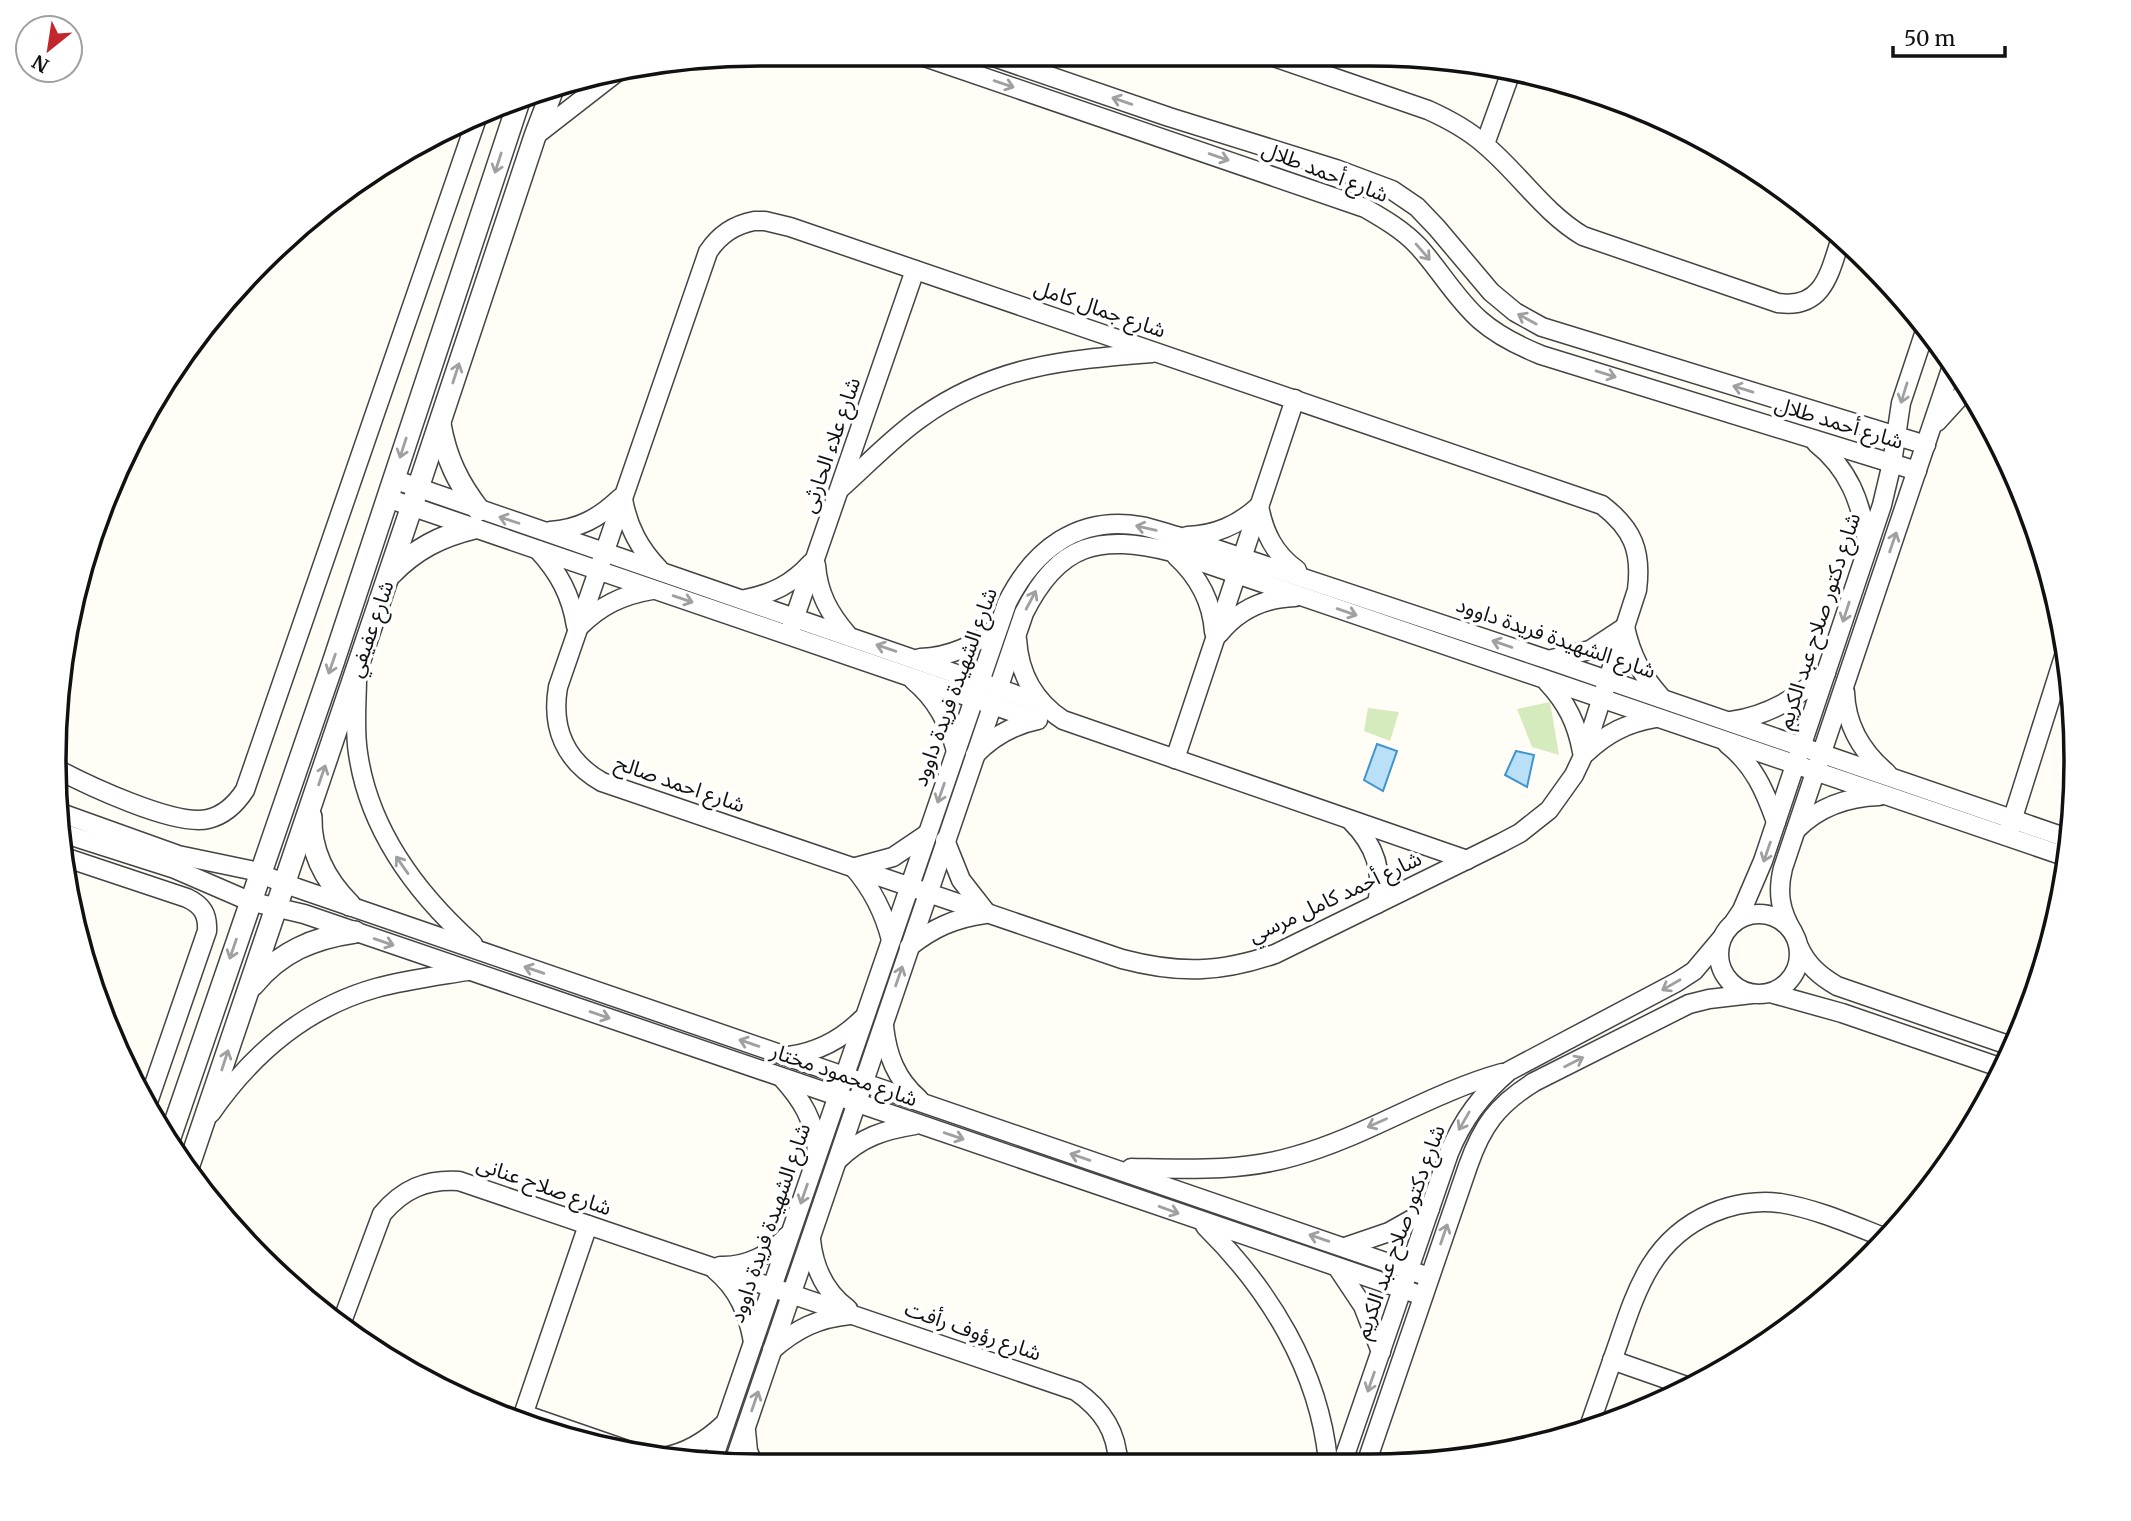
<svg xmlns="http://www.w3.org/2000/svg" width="2131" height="1521" viewBox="0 0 2131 1521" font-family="Merriweather,'Noto Sans Arabic',serif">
  <rect width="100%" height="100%" fill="#fffdf5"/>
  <g fill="#d5ebbd">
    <polygon points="1550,702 1559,755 1532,747 1517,709"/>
    <polygon points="1368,708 1399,712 1390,741 1364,731"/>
  </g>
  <g fill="#b9e0f7" stroke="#3f96cf" stroke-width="2">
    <polygon points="1377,744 1397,751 1383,791 1364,780"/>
    <polygon points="1516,751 1534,755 1527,787 1505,775"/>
  </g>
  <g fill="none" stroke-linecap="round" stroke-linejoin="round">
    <g stroke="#444" stroke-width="21">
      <g id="minor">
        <path d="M916 54 1365 208C1384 219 1403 230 1418 246 1440 270 1456 299 1480 320 1498 336 1519 346 1541 355L1917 471"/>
        <polyline points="985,54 1169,117 1336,169 1392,190 1417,207 1437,228 1491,292 1515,312 1542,327 1926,445"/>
        <path d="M1265 54 1428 110C1448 119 1467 129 1484 144 1519 173 1543 212 1583 236L1778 303C1825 310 1830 270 1842 235"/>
        <polyline points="535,136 616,73"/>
        <polyline points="1485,144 1512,69"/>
        <path d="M754 221H765L790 227 1602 505C1633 529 1642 551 1637 590L1583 756 1574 775 1549 810 1520 833 1501 843 1275 954C1220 973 1179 974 1122 959L602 782C565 761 551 728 558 687L708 252C719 235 733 225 754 221Z"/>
        <polyline points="1937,422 1968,388"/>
        <path d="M1816 443C1849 469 1861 502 1867 542"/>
        <polyline points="393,479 1043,704"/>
        <path d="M841 488C868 464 893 437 922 417 996 365 1065 360 1152 353"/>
        <polyline points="387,498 1036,720"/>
        <path d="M623 499C628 527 639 548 659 569"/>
        <path d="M1259 506C1264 532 1274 554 1297 570"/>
        <path d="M550 531C579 529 599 518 620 498"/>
        <path d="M1187 536C1216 535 1238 525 1259 506"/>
        <path d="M538 550C559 573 571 595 576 626"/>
        <path d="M1176 556C1199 577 1212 601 1214 632"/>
        <path d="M816 565C818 593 829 613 847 634"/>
        <path d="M745 599C772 594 792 584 811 563"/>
        <path d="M579 627C600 606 622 595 652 590"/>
        <polyline points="791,628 915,270"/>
        <path d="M1219 634C1239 609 1264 598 1295 597"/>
        <path d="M1017 639C1019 673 1034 701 1063 720L1467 860"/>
        <path d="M920 658C951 657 975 645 999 626"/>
        <path d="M1552 659 1590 650 1625 627C1631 655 1642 676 1661 697"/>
        <path d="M357 677C357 701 354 728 358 753 369 830 416 893 473 944"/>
        <path d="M913 680C936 699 948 722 956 751"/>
        <path d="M1547 682C1567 703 1577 724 1582 752"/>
        <path d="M1845 692C1846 725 1862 752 1887 773"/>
        <path d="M1731 721C1770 715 1796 698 1826 673"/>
        <path d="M1727 744C1754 765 1765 791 1776 822"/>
        <path d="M1586 753C1607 733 1627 723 1656 718"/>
        <path d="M975 755C993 736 1013 725 1038 720"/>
        <polyline points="1175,759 1295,399"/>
        <path d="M55 768C85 784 175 827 208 819 225 815 236 804 245 790L478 115"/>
        <polyline points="58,812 178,855 250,870 297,888 1429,1277"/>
        <path d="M1351 821C1375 845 1384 871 1377 904"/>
        <polyline points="2010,827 2066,650"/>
        <path d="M1797 829C1819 807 1847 797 1879 796"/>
        <polyline points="59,832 175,869 249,901 304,914 1423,1296"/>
        <polyline points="945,840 961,880 986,912"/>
        <path d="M61 856 187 898C202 905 208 914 207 931L147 1105"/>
        <polyline points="856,867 893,857 927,834"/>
        <path d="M854 868C873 890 884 912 891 940"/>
        <circle cx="1759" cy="954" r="40"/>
        <polyline points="1734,922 1742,910 1763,861 1882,505 1892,463 1901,403 1926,328"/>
        <path d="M1793 932C1780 911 1777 892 1783 868L1952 366"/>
        <path d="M909 947C933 928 955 918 985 914"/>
        <path d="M1799 947C1807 965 1820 976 1837 986L2014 1047"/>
        <polyline points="1770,993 1842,1013 2005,1069"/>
        <path d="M884 1026C887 1055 896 1079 919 1099"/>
        <path d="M789 1056C818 1052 841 1040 862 1019"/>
        <path d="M782 1078C802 1100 815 1121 817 1152"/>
        <path d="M211 1113C252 1054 305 1008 376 988 406 980 437 976 467 971"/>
        <path d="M838 1160C861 1137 884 1130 915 1125"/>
        <path d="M1131 1168C1187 1169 1241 1172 1295 1156 1367 1136 1430 1093 1502 1073"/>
        <path d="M1205 1226C1269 1289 1319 1370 1328 1461"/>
        <path d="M811 1240C814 1268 825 1292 848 1309"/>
        <polyline points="1345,1247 1389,1232 1430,1209"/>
        <path d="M720 1266C746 1267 770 1255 787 1236"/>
        <polyline points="1337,1267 1363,1306 1381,1352"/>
        <path d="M715 1270C738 1289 748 1313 753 1342"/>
        <path d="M340 1327 382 1214C403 1189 426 1179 459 1181L1076 1391C1102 1409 1117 1431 1118 1463"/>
        <path d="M772 1350C796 1329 818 1318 850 1315"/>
        <polyline points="1612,1360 1692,1388"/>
        <polyline points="523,1414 630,1451"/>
        <polyline points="521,1421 588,1225"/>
        <path d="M1589 1427C1599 1398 1609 1370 1619 1341 1638 1285 1654 1238 1712 1213 1733 1204 1758 1200 1780 1203 1817 1209 1852 1225 1886 1238"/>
        <polyline points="746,1431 748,1451 754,1465"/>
        <path d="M663 1457C687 1453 706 1441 724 1424"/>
        <path d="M1343 1461 1449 1153C1463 1119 1481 1095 1509 1071L1677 982 1694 971 1721 939"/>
        <path d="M1367 1461 1468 1166C1482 1126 1497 1105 1534 1082L1689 1004 1709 999 1752 994"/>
        <path d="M711 1465 1007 603C1033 550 1078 515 1141 526 1153 528 1165 533 1177 536L1549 660 2070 839"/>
        <path d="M733 1465 1024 613C1059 543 1099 534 1172 552L2067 857"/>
      </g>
    </g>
    <g stroke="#444" stroke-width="24">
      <g id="tertiary">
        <path d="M440 424C446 458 458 483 479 510"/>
        <path d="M391 574C415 549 441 536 474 528"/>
        <path d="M311 817C310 853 326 881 350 905"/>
        <path d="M253 985C280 952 313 938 355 932"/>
        <polyline points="168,1143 333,663 520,98"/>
        <polyline points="187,1171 412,506 535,136 554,86"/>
      </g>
    </g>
    <use href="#minor" stroke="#fff" stroke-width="18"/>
    <use href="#tertiary" stroke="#fff" stroke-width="21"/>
  </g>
  <defs><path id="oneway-shaft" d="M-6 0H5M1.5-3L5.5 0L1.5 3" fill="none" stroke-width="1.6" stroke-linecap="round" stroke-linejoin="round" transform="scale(1.75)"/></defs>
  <g stroke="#a0a0a0">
    <use href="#oneway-shaft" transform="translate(1004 84) rotate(19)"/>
    <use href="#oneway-shaft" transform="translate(1122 101) rotate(-161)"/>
    <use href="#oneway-shaft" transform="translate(1219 157) rotate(19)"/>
    <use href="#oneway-shaft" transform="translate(498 163) rotate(108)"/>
    <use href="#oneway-shaft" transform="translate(1423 252) rotate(49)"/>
    <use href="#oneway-shaft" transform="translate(1527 319) rotate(-151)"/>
    <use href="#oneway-shaft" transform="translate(456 373) rotate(-72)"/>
    <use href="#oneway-shaft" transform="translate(1606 374) rotate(17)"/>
    <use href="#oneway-shaft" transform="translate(1743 389) rotate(-163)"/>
    <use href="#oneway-shaft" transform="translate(1904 393) rotate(107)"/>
    <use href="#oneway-shaft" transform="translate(403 448) rotate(108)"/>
    <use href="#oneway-shaft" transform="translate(509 520) rotate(-162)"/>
    <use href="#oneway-shaft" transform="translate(1146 528) rotate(-167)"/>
    <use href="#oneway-shaft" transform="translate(1893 542) rotate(-71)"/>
    <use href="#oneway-shaft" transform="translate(683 599) rotate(19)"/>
    <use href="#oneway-shaft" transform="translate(1031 600) rotate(-62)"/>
    <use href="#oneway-shaft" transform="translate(1347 612) rotate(19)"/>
    <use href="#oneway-shaft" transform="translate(1846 612) rotate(108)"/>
    <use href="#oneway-shaft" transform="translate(1502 644) rotate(-161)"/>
    <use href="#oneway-shaft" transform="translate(886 648) rotate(-161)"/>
    <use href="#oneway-shaft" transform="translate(332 664) rotate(109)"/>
    <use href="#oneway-shaft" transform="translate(322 775) rotate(-71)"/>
    <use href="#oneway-shaft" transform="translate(941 793) rotate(109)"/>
    <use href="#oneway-shaft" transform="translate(1767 852) rotate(109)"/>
    <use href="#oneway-shaft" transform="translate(402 865) rotate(-125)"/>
    <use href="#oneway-shaft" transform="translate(384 942) rotate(19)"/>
    <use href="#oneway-shaft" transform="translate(233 949) rotate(109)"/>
    <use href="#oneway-shaft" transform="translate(534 970) rotate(-161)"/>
    <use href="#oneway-shaft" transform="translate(899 976) rotate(-71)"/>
    <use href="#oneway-shaft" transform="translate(1671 985) rotate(150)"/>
    <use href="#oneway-shaft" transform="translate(600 1015) rotate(19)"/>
    <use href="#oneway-shaft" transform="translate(749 1043) rotate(-161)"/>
    <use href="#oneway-shaft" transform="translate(225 1060) rotate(-72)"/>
    <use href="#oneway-shaft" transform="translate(1574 1062) rotate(-27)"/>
    <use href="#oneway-shaft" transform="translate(1464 1121) rotate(120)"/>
    <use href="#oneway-shaft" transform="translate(1377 1123) rotate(156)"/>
    <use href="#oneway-shaft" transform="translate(954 1136) rotate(19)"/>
    <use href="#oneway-shaft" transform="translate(1080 1157) rotate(-161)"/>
    <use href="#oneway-shaft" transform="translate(804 1194) rotate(109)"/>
    <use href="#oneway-shaft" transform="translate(1169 1210) rotate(20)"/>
    <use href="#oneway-shaft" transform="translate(1444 1234) rotate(-71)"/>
    <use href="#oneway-shaft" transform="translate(1319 1238) rotate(-161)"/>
    <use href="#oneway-shaft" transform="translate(1371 1382) rotate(109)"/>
    <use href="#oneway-shaft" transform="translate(755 1401) rotate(-71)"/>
  </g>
  <g text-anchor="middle" stroke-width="7" stroke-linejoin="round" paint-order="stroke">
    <g font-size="21" fill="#111" stroke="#fff">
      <text transform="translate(1325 172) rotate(21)" y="7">شارع أحمد طلال</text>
      <text transform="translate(1100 309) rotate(19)" y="7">شارع جمال كامل</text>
      <text transform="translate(1839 423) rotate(17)" y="7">شارع أحمد طلال</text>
      <text transform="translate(831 445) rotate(-71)" y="7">شارع علاء الحارثى</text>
      <text transform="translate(1819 621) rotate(-72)" y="7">شارع دكتور صلاح عبد الكريم</text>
      <text transform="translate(371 629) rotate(-71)" y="7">شارع عفيفي</text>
      <text transform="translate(1556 638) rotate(19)" y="7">شارع الشهيدة فريدة داوود</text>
      <text transform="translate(955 687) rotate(-70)" y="7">شارع الشهيدة فريدة داوود</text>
      <text transform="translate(680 784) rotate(19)" y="7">شارع احمد صالح</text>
      <text transform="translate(1335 897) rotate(-25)" y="7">شارع أحمد كامل مرسي</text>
      <text transform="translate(844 1075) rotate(19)" y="7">شارع محمود مختار</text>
      <text transform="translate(544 1186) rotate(19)" y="7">شارع صلاح عنانى</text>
      <text transform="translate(770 1223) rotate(-71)" y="7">شارع الشهيدة فريدة داوود</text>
      <text transform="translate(1400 1232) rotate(-70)" y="7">شارع دكتور صلاح عبد الكريم</text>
      <text transform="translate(973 1331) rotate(19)" y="7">شارع رؤوف رأفت</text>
    </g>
  </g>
  <path d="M0 0H2131V1521H0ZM760 66H1370A694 694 0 0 1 2064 760V760A694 694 0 0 1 1370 1454H760A694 694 0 0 1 66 760V760A694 694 0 0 1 760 66Z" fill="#fff" fill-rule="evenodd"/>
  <path fill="none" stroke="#111" stroke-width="3.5" d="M760 66H1370A694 694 0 0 1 2064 760V760A694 694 0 0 1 1370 1454H760A694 694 0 0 1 66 760V760A694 694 0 0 1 760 66Z"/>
  <g transform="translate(49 49) rotate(210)"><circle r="33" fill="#ffffff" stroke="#a0a0a0" stroke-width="2"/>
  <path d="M0-5L12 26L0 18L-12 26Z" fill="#c4262e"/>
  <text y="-10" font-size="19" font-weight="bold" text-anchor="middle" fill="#111111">N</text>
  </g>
  <path d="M1893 46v10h112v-10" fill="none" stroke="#111111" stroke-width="3.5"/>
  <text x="1904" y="46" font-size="21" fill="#111111" stroke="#ffffff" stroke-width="5" paint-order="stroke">50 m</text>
</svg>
